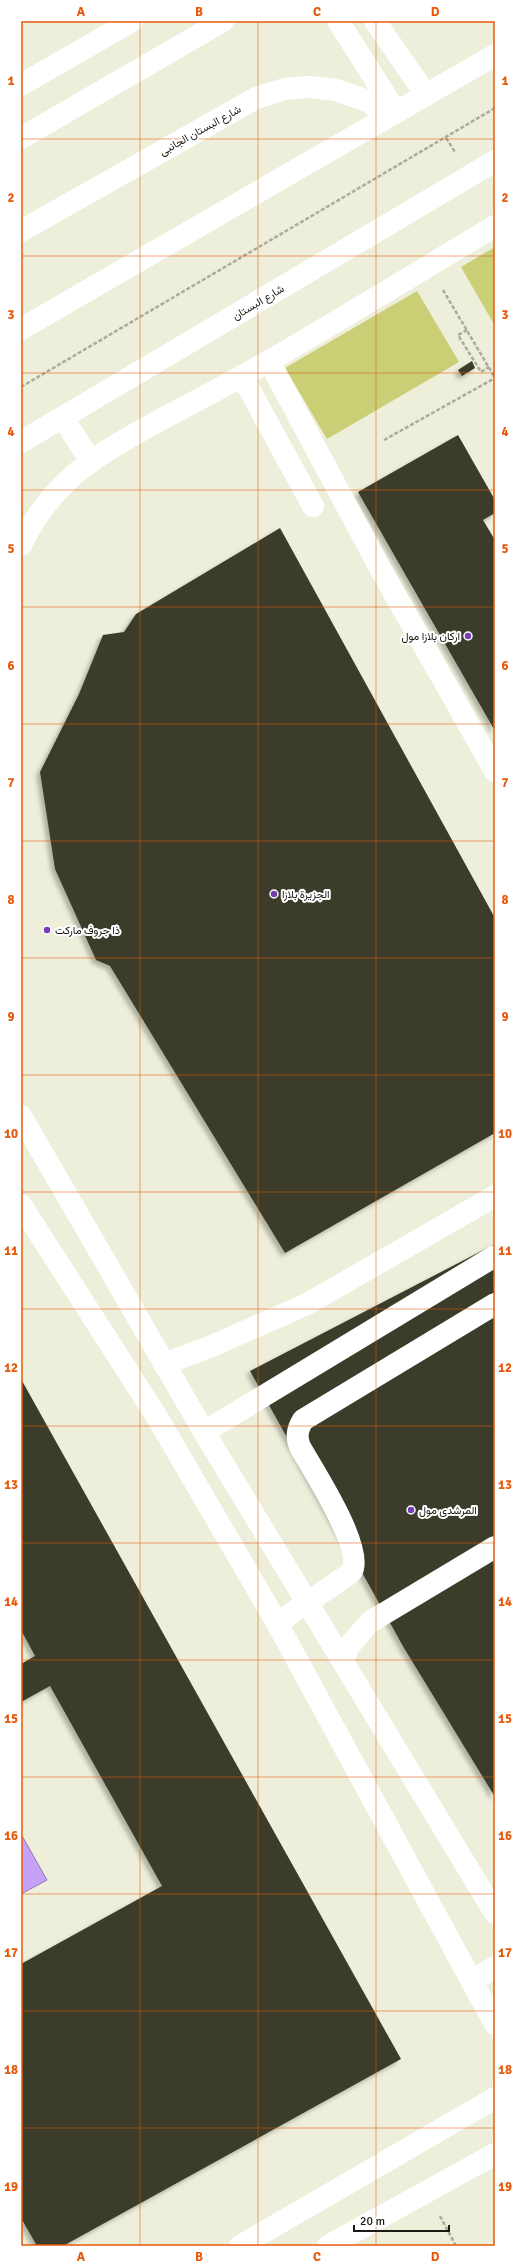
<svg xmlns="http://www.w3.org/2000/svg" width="516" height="2267" viewBox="0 0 516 2267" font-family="Signika,Vazirmatn,sans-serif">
  <defs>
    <filter id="shadow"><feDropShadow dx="-3.5" dy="3.5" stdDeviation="2" flood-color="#0004"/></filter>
  </defs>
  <rect width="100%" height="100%" fill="#edefdb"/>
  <g fill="#cace75">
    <polygon points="495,247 495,326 461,267"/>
    <polygon points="417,291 459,362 327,439 285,368"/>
  </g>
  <polygon fill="#c6a1f8" stroke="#9278b3" points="21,1834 47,1880 21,1894"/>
  <g fill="#3a3c2c" filter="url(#shadow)">
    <polygon points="472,361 475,368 462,376 458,370"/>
    <polygon points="458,435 495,500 495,513 483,520 495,540 495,731 358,492"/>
    <polygon points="280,528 495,918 495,1133 285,1253 110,966 96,960 55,869 40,772 79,694 103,635 124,632 136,614"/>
    <polygon points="495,1244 495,1797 404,1648 250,1371"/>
    <polygon points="21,1379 401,2059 63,2246 37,2246 21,2218 21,1964 162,1886 50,1686 21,1702 21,1664 35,1656 21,1630"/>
  </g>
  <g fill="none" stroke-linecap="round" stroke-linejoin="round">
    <g stroke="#aaac9c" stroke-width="2.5" stroke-dasharray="4 2" stroke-linecap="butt">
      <polyline points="446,138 455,152"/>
      <polyline points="443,290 495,378"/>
      <polyline points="467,330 458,335 481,372 489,367"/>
      <polyline points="21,387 495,108"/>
      <polyline points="384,440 495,378"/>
      <polyline points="440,2216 456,2246"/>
    </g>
    <g stroke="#fff" stroke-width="22">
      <polyline points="338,21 396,112"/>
      <polyline points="375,21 426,95"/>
      <polyline points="21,85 132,21"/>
      <polyline points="21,138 223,21"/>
      <polyline points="21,231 256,98 285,89 309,87 336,90 368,101 388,116"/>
      <polyline points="21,329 495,55"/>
      <polyline points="269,361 381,570 495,771"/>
      <polyline points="242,376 313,506"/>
      <polyline points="63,418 90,460"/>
      <polyline points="21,442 495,161"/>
      <path d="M21 545C53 478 100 453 162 419 198 400 234 381 269 361 345 317 420 271 495 226"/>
      <polyline points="21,1116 204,1432 495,1913"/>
      <polyline points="21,1205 157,1417 277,1623 495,2024"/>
      <polyline points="164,1364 212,1346 307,1304 495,1196"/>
      <polyline points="204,1432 495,1256"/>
      <path d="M277 1623 342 1579C345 1577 350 1574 352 1571 364 1548 313 1470 300 1447 296 1437 297 1430 303 1420L495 1304"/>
      <polyline points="343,1661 349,1646 370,1622 495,1547"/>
      <polyline points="472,1981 495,1967"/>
      <polyline points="240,2246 495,2098"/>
      <polyline points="328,2246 495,2154"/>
    </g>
  </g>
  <path fill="none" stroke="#e8590c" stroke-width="1" stroke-opacity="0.55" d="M140 21V2246M258 21V2246M376 21V2246M21 139H495M21 256H495M21 373H495M21 490H495M21 607H495M21 724H495M21 841H495M21 958H495M21 1075H495M21 1192H495M21 1309H495M21 1426H495M21 1543H495M21 1660H495M21 1777H495M21 1894H495M21 2011H495M21 2128H495"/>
  <g fill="#773db3" stroke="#fff" stroke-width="1.5">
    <circle cx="468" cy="636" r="4"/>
    <circle cx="274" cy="894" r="4"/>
    <circle cx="47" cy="930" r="4"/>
    <circle cx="411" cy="1510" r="4"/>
  </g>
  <g text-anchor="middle" stroke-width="4" stroke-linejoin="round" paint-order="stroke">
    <g font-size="11" fill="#191a13" stroke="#fff">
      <text transform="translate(200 130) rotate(-29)" y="4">شارع البستان الجانبى</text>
      <text transform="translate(258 302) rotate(-31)" y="4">شارع البستان</text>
    </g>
    <g font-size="11" fill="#191a13" stroke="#fff" text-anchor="start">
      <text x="460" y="640" text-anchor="end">اركان بلازا مول</text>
      <text x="282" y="898">الجزيرة بلازا</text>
      <text x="55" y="934">ذا جروف ماركت</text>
      <text x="419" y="1514">المرشدى مول</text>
    </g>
  </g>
  <rect width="516" height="2267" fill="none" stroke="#ffffff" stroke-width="44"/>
  <path d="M354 2225v6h95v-6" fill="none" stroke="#191a13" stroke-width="2"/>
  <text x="360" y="2225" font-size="12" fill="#191a13" stroke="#ffffff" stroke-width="3" paint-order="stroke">20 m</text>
  <rect x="22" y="22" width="472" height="2223" fill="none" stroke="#e8590c" stroke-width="1.5"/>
  <g font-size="13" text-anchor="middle" font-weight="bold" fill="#e8590c">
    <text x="81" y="16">A</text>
    <text x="199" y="16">B</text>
    <text x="317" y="16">C</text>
    <text x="435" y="16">D</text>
    <text x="11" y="85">1</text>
    <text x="505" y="85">1</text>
    <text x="11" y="202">2</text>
    <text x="505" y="202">2</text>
    <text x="11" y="319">3</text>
    <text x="505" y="319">3</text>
    <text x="11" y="436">4</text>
    <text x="505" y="436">4</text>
    <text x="11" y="553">5</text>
    <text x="505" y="553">5</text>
    <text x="11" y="670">6</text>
    <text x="505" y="670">6</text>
    <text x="11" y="787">7</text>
    <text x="505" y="787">7</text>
    <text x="11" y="904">8</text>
    <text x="505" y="904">8</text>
    <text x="11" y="1021">9</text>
    <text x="505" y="1021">9</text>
    <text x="11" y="1138">10</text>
    <text x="505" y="1138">10</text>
    <text x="11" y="1255">11</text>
    <text x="505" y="1255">11</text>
    <text x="11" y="1372">12</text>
    <text x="505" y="1372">12</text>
    <text x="11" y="1489">13</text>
    <text x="505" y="1489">13</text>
    <text x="11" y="1606">14</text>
    <text x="505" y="1606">14</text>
    <text x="11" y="1723">15</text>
    <text x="505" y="1723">15</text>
    <text x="11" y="1840">16</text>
    <text x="505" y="1840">16</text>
    <text x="11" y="1957">17</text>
    <text x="505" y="1957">17</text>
    <text x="11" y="2074">18</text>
    <text x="505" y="2074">18</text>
    <text x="11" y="2191">19</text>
    <text x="505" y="2191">19</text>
    <text x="81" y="2261">A</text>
    <text x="199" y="2261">B</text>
    <text x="317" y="2261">C</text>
    <text x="435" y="2261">D</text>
  </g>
</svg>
